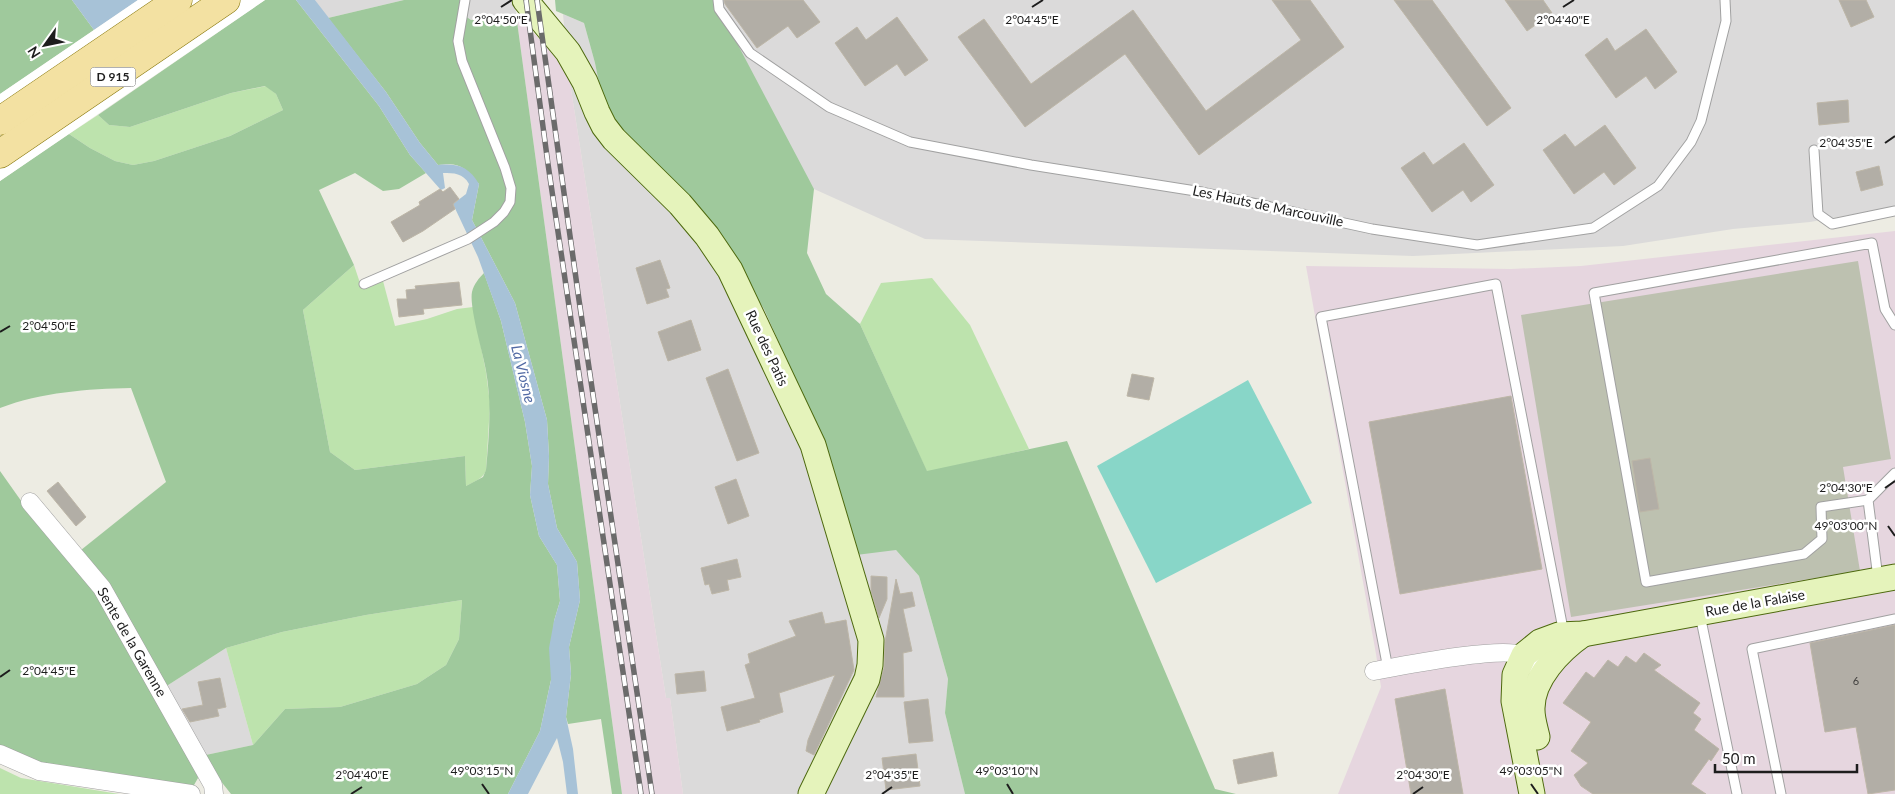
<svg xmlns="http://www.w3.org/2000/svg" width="1895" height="794" viewBox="0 0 1895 794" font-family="Lato,sans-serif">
  <rect width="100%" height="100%" fill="#edece3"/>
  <g fill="#dbdada">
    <polygon points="315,0 404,0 328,18"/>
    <polygon points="461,0 515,0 516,14 471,20 458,11"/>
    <polygon points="700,0 1895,0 1895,207 1810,222 1733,229 1623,246 1413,256 925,239 814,189"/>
    <polygon points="563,14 584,23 595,63 602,98 714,231 764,309 824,443 896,550 919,576 948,679 945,713 965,794 683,794 670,698 666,698 568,70"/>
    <polygon points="226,648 253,745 201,756 165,687"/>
  </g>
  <g fill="#e6d6df">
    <polygon points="516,14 568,70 666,698 670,698 683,794 622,794"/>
    <polygon points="1895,231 1895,794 1338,794 1381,687 1376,654 1306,266 1511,269 1581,266"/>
  </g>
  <polygon fill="#bdc1b0" points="1858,261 1891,459 1843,467 1860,571 1571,617 1521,315"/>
  <g fill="#bde3ad">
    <polygon points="266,86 276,94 283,110 230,136 154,161 133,165 115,161 90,148 69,134 98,115 109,125 130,127 231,93"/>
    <path d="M354 265 362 289 383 281 395 326 427 319 457 309 473 307 486 372 490 404 486 471C482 479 474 482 466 486L465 456 355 470 330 452 303 310Z"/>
    <polygon points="932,278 970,325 1029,449 927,472 860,324 881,283"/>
    <polygon points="462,600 459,639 446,665 417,684 340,707 285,709 253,745 226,648 282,632 366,615"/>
    <polygon points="0,768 21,778 119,794 0,794"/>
  </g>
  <g fill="#9fc99c">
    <polygon points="0,0 72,0 94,30 0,94"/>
    <path d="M265 0H296L379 106 410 155 426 173 399 189 383 191 355 173 319 190 354 265 303 310 330 452 355 470 465 456 466 486 483 477 486 470C489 437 492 404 486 371 483 353 469 307 472 292 474 284 479 278 484 273L501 321 525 422 532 466 530 495 539 536 557 565 560 601 554 621 551 680 540 731 508 794H231L201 756 253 745 285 709 340 707 417 684 446 665 459 639 462 600 366 615 282 632 226 648 165 687 108 581 81 550 166 482 131 388C87 389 42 392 0 408V181L69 134 90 148 115 161 133 165 154 161 230 136 283 110 276 94 265 86 231 93 130 127 109 125 98 115Z"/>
    <path d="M404 0H461L458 11 471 20 516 14 622 794H612L601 719 568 724 566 717 571 674 569 647 580 600 577 562 557 528 548 484 549 456 547 420 515 303 472 220 479 184C464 168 462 162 438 165L420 143 386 92 328 18Z"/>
    <polygon points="555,0 718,0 719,9 814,189 807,253 826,294 860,324 927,471 1067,441 1215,789 1236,794 965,794 945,713 948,679 919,576 896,550 856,555 824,443 764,309 714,231 627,142 602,98 595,63 584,23 556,11"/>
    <polygon points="0,471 29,512 101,595 196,768 198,778 194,785 187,788 41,766 0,749"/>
  </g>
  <polygon fill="#88d6c8" points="1248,380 1312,503 1156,583 1097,466"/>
  <g fill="#a7c2d7">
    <polygon points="72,0 138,0 94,30"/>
    <path d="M296 0H315L386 92 420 143 438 165C458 163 469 167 479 184L472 220 515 303 547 420 549 456 548 484 557 528 577 562 580 600 569 647 571 674 566 717 573 749 578 794H567L563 762 557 738 528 794H508L540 731 551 680 549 648 554 621 560 601 557 565 539 536 530 495 532 466 525 422 501 321 478 257 453 204 466 194 469 184C463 173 454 173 443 173L445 188 441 190 440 189 410 155 379 106Z"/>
  </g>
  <polygon fill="#fff" points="138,0 265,0 0,181 0,94"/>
  <g fill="#b2aea6" stroke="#bdb6a7">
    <polygon points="724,0 803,0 820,22 797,38 788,26 757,48 725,4"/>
    <polygon points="1272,0 1310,0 1344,47 1199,155 1125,54 1025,127 958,37 984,19 1031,84 1133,10 1206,111 1301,40"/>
    <polygon points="1394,0 1432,0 1511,108 1487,126"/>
    <polygon points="1505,0 1543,0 1552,13 1527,31"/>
    <polygon points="1839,0 1866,0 1874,17 1851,27"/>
    <polygon points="897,17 928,60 905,76 897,64 865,86 835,43 857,27 866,40"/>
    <polygon points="1646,29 1677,72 1655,89 1646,76 1616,98 1585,55 1607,38 1615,51"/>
    <polygon points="1848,100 1849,122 1819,125 1817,103"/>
    <polygon points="1605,125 1636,168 1614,185 1604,172 1574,194 1543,150 1565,134 1575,147"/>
    <polygon points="1464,143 1494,185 1471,202 1463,190 1432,212 1401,168 1424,152 1433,165"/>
    <polygon points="1879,166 1883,185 1861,191 1856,172"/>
    <polygon points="450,187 459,199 453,204 455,209 423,231 403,242 391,222 420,205 419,202 440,189 443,192"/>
    <polygon points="660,260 670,288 666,289 669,297 647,304 636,268"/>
    <polygon points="459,282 462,305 423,309 424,314 399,317 397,299 407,299 406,290 416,289 415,286"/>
    <polygon points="691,320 701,350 668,361 658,332"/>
    <polygon points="728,369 759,453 737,461 706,378"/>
    <polygon points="1132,374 1154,378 1149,400 1127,396"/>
    <polygon points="1511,396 1542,569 1400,594 1369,422"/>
    <polygon points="1650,458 1659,509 1640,512 1632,461"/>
    <polygon points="736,479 749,516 728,524 715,487"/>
    <polygon points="58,482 86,517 76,526 47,491"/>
    <polygon points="737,559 741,577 727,580 729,590 712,594 709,584 705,585 701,568"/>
    <polygon points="871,576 887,577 887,599 879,618 871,591"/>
    <polygon points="896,579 900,594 912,592 915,606 903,609 912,651 903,653 904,697 876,697 884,668 885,642"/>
    <polygon points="822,612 825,624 846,620 854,670 814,755 806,751 808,740 835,675 779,693 783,712 759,720 760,722 727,731 721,707 755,698 745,665 750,663 748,654 796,636 789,621"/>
    <polygon points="1895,625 1895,790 1868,794 1856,727 1825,732 1810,643"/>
    <polygon points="1644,653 1661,665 1654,670 1700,703 1693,713 1701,719 1694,730 1719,749 1711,761 1709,759 1691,784 1706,794 1593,794 1581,786 1574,775 1588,763 1571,751 1591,722 1563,703 1586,672 1594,678 1608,660 1618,667 1626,656 1636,663"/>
    <polygon points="704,671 706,691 677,694 675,674"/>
    <polygon points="220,678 226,707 217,709 219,716 190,722 182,709 203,705 198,682"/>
    <polygon points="1445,689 1463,794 1411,794 1395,699"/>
    <polygon points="928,699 933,741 909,743 904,702"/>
    <polygon points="1273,752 1277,776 1238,784 1233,760"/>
    <polygon points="916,754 920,786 886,790 882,758"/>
  </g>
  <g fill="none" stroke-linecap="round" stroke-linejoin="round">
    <g stroke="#a1a1a1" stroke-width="11">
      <g id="lane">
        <polyline points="718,0 719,9 750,53 829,107 910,142 1031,165 1202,192 1372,229 1477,245 1593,228 1658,186 1691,142 1701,121 1726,21 1725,0"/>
        <polyline points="1814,150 1818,214 1832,224 1895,211"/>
        <polyline points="364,284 468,239 494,222 504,212 510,202 511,188 505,168 462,61 458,41 465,0"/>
        <polyline points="1868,500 1821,507 1822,539 1804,554 1646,582 1594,293 1872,243 1885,309 1895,325"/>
        <polyline points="1878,578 1868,500 1895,473"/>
        <polyline points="1700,615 1737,794"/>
        <polyline points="1388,669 1321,317 1496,284 1564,634"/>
        <polyline points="1781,794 1752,649 1895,619"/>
      </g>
    </g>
    <g stroke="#a1a1a1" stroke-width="19">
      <g id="street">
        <polyline points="30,502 102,588 213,785 214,794"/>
        <path d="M1374 671C1401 666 1505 645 1525 656 1534 661 1537 668 1542 676"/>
        <polyline points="0,754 39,771 191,794"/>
      </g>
    </g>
    <g stroke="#4d690e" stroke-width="27">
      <g id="secondary">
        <polyline points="525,0 568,52 585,82 597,112 604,126 614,139 680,204 707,236 730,270 813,445 871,640 870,665 867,679 811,794"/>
        <path d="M1537 737C1535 728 1532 719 1532 710 1531 679 1560 650 1583 634"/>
        <polyline points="1532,794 1514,701 1515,675 1524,655 1540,642 1559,635 1583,634 1895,577"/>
      </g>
    </g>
    <g stroke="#89790d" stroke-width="29">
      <g id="primary">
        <polyline points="0,121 178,0"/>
        <polyline points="0,154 226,0"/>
      </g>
    </g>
    <use href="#lane" stroke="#fff" stroke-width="9"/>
    <use href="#street" stroke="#fff" stroke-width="18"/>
    <use href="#secondary" stroke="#e5f3bb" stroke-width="25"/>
    <use href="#primary" stroke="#f3e1a2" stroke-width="28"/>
    <g stroke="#6b6b6b" stroke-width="5.5">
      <g id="rail">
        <polyline points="526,0 548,164 641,794"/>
        <polyline points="537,0 579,300 652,794"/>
      </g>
    </g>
    <use href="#rail" stroke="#fff" stroke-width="4" stroke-dasharray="11" stroke-linecap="butt"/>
  </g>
  <path fill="none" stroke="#1d1d1d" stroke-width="2" d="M501 7 512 0M1032 7 1043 0M1563 7 1574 0M1885 143 1895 136M0 332 10 326M1885 488 1895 481M1888 526 1895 536M0 677 10 670M482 784 489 794M1007 784 1013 794M1531 784 1538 794M351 794 362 787M882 794 892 787M1413 794 1423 787"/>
  <g text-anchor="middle" stroke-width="5" stroke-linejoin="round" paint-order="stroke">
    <g font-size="11" fill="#42413f">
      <text x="1856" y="685">6</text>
    </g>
    <rect fill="#fff" stroke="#616161" stroke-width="1" x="90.5" y="67.5" width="45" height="19" rx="4"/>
    <g font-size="12" font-weight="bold" fill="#1d1d1d">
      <text x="113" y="81">D 915</text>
    </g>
    <g font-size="14" fill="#1d1d1d" stroke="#fff">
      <text transform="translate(1268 206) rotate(12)" y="5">Les Hauts de Marcouville</text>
      <text transform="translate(767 348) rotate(65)" y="5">Rue des Patis</text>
      <text transform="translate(1755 603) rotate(-10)" y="5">Rue de la Falaise</text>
      <text transform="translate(132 642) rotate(60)" y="5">Sente de la Garenne</text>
    </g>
    <g font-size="15" font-style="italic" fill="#526aa4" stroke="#fff">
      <text transform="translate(523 374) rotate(76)" y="5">La Viosne</text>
    </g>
  </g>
  <g font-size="12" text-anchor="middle" fill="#1d1d1d" stroke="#fff" stroke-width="5" stroke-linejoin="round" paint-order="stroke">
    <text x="501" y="24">2°04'50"E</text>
    <text x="1032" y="24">2°04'45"E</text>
    <text x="1563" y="24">2°04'40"E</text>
    <text x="1846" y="147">2°04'35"E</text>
    <text x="49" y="330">2°04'50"E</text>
    <text x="1846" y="492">2°04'30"E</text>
    <text x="1846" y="530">49°03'00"N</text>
    <text x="49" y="675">2°04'45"E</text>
    <text x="482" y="775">49°03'15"N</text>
    <text x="1007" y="775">49°03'10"N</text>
    <text x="1531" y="775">49°03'05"N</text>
    <text x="362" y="779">2°04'40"E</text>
    <text x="892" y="779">2°04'35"E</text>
    <text x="1423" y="779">2°04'30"E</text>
  </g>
  <g transform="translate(45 45) rotate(237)" stroke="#ffffff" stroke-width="4" paint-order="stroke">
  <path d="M0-4L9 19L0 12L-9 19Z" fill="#1d1d1d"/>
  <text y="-8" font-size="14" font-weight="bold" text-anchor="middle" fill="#1d1d1d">N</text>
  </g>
  <path d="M1715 764v8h142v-8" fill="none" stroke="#1d1d1d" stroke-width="2.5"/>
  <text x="1722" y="764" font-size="15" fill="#1d1d1d" stroke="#ffffff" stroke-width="4" paint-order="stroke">50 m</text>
</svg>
